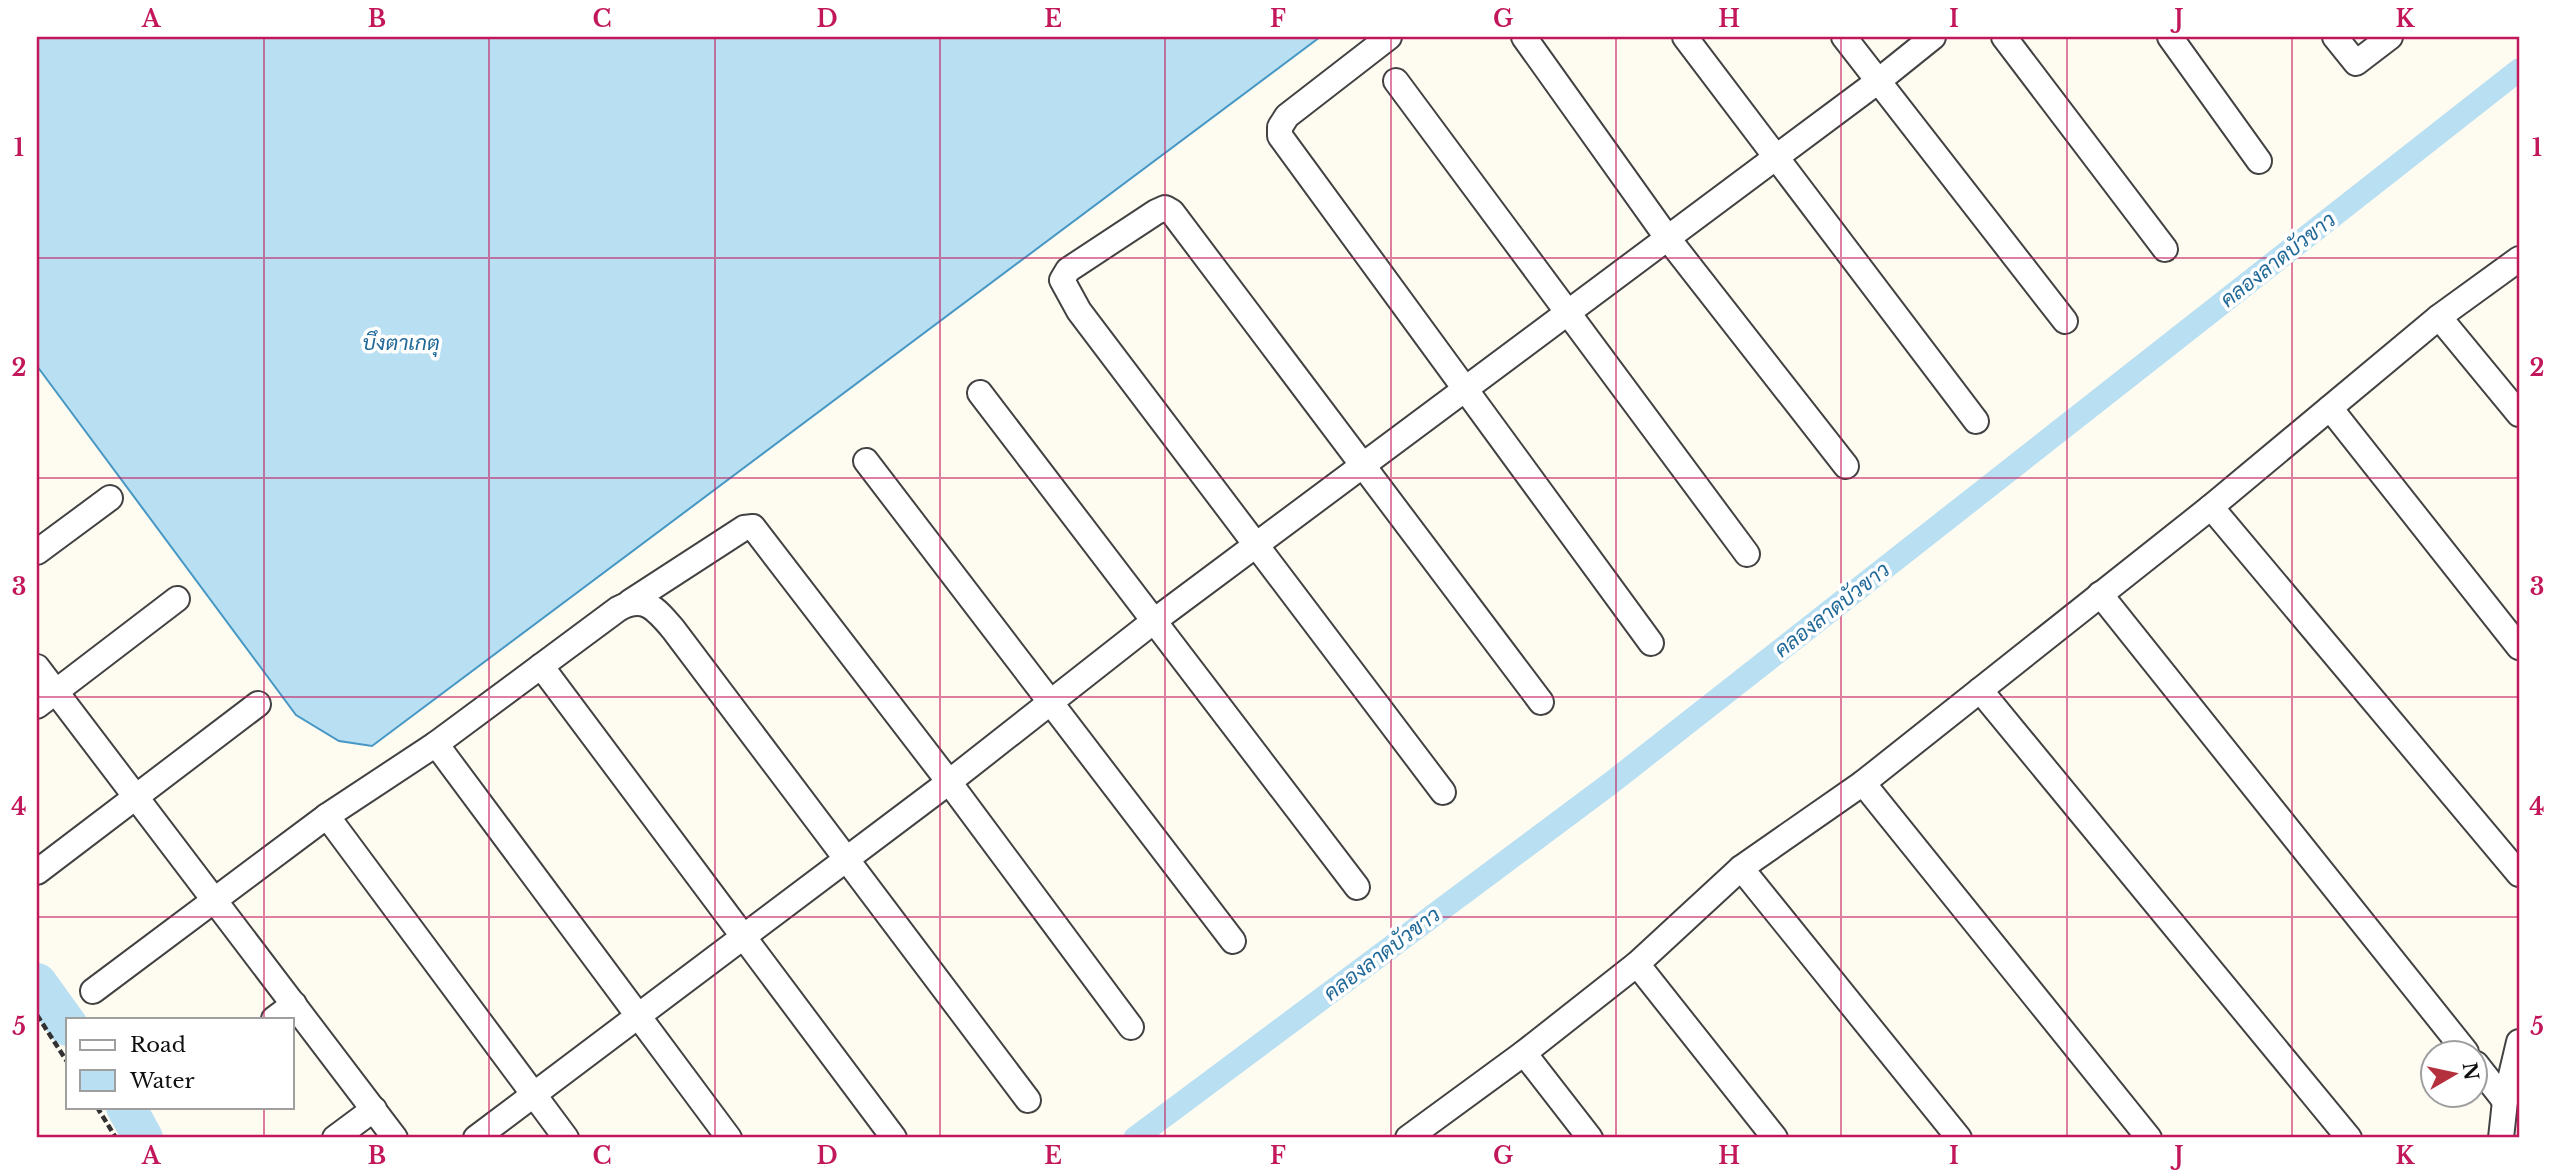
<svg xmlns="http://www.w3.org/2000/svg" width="2556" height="1175" viewBox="0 0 2556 1175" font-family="'Libre Baskerville',Sarabun,serif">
  <rect width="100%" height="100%" fill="#fefbf1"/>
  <polygon fill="#b9dff2" stroke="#4697c4" stroke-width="2" points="37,37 1320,37 372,746 339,741 296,715 37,366"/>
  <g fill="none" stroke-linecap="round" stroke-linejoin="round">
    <polyline stroke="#b9dff2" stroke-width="23" points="1135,1138 1611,783 2519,70"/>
    <g stroke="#b9dff2" stroke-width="40">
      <polyline points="37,983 68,1026"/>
      <polyline points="126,1107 143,1138"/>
    </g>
    <g stroke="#424242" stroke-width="28">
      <g id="minor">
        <polyline points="1389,37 1287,116 1280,127 1280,136 1651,643"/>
        <polyline points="1524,37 1666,236 1846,466"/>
        <polyline points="1685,37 1976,421"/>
        <polyline points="1844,37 2065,321"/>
        <polyline points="2004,37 2165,249"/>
        <polyline points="2170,37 2259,161"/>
        <polyline points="2335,37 2356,63 2390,37"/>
        <polyline points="1396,81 1747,554"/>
        <polyline points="2439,317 2519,414"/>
        <polyline points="980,393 1357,887"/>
        <polyline points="2330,408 2519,647"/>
        <polyline points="866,461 1233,941"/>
        <polyline points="2211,507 2519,874"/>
        <polyline points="37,552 110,498"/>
        <polyline points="2100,594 2466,1052"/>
        <polyline points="630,602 744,528 753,527 949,782 1131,1027"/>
        <polyline points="541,666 894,1138"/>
        <polyline points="37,667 395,1138"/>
        <polyline points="1980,690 2349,1138"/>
        <polyline points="37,706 177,599"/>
        <polyline points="436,744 729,1138"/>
        <polyline points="1863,783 2149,1138"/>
        <polyline points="1443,792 1079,311 1062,280 1068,270 1156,212 1165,208 1172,212 1541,702"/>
        <polyline points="327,816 566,1138"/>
        <polyline points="1741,868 1959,1138"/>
        <polyline points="37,872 258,704"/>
        <polyline points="1637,964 1775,1138"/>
        <path d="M93 991 327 816 436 744 618 609C644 594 656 609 673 629L1028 1100"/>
        <polyline points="274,1019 294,1004"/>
        <polyline points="1524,1053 1590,1138"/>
        <polyline points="2476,1064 2505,1101"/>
        <polyline points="335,1138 374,1109"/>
        <polyline points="476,1138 949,782 1154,621 1877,82 1933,37"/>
        <polyline points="1408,1138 1524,1053 1637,964 1741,868 1863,783 2211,507 2439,317 2519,259"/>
        <polyline points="2501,1138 2505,1101 2519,1042"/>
      </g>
    </g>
    <g stroke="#313131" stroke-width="4.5" stroke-dasharray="7 3.5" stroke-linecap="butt">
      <polyline points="37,1015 68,1063"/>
      <polyline points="97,1107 116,1138"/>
    </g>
    <use href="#minor" stroke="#fff" stroke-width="24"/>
  </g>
  <path fill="none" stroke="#c2185b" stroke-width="2" stroke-opacity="0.55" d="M264 37V1019M489 37V1138M715 37V1138M940 37V1138M1165 37V1138M1391 37V1138M1616 37V1138M1841 37V1138M2067 37V1138M2292 37V1138M37 258H2519M37 478H2519M37 697H2519M37 917H2519M264 1107V1138"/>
  <g text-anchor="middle" stroke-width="7" stroke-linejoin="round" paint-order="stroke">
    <g font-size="21" font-style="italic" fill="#206998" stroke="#fff">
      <text transform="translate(2278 260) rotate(-38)" y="7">คลองลาดบัวขาว</text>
      <text x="401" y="350">บึงตาเกตุ</text>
      <text transform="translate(1832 610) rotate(-38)" y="7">คลองลาดบัวขาว</text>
      <text transform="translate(1382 954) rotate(-37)" y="7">คลองลาดบัวขาว</text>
    </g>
  </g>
  <rect width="2556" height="1175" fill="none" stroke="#ffffff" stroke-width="77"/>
  <rect x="66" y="1018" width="228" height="91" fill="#ffffff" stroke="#9f9f9f" stroke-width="2"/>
  <rect x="80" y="1040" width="35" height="10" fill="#ffffff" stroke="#9f9f9f" stroke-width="2"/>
  <text x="130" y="1052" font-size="21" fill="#0f0f0f">Road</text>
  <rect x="80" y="1070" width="35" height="21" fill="#b9dff2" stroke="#9f9f9f" stroke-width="2"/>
  <text x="130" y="1088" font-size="21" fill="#0f0f0f">Water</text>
  <g transform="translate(2454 1074) rotate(81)"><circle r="33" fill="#ffffff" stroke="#9f9f9f" stroke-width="2"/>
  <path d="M0-5L12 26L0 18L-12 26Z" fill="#b5303d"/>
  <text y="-10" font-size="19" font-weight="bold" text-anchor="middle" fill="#0f0f0f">N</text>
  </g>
  <rect x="38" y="38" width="2480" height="1098" fill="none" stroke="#c2185b" stroke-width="2.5"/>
  <g font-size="23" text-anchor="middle" font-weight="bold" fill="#c2185b">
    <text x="151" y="27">A</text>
    <text x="377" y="27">B</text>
    <text x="602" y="27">C</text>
    <text x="827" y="27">D</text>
    <text x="1053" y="27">E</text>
    <text x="1278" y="27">F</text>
    <text x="1503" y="27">G</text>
    <text x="1729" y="27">H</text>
    <text x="1954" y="27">I</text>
    <text x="2179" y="27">J</text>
    <text x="2405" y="27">K</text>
    <text x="19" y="156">1</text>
    <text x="2537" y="156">1</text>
    <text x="19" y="376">2</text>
    <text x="2537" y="376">2</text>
    <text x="19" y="595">3</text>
    <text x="2537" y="595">3</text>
    <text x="19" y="815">4</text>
    <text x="2537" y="815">4</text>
    <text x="19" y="1035">5</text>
    <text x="2537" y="1035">5</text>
    <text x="151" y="1164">A</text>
    <text x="377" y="1164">B</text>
    <text x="602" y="1164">C</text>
    <text x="827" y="1164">D</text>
    <text x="1053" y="1164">E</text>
    <text x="1278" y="1164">F</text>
    <text x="1503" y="1164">G</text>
    <text x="1729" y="1164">H</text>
    <text x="1954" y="1164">I</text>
    <text x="2179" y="1164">J</text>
    <text x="2405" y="1164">K</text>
  </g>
</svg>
